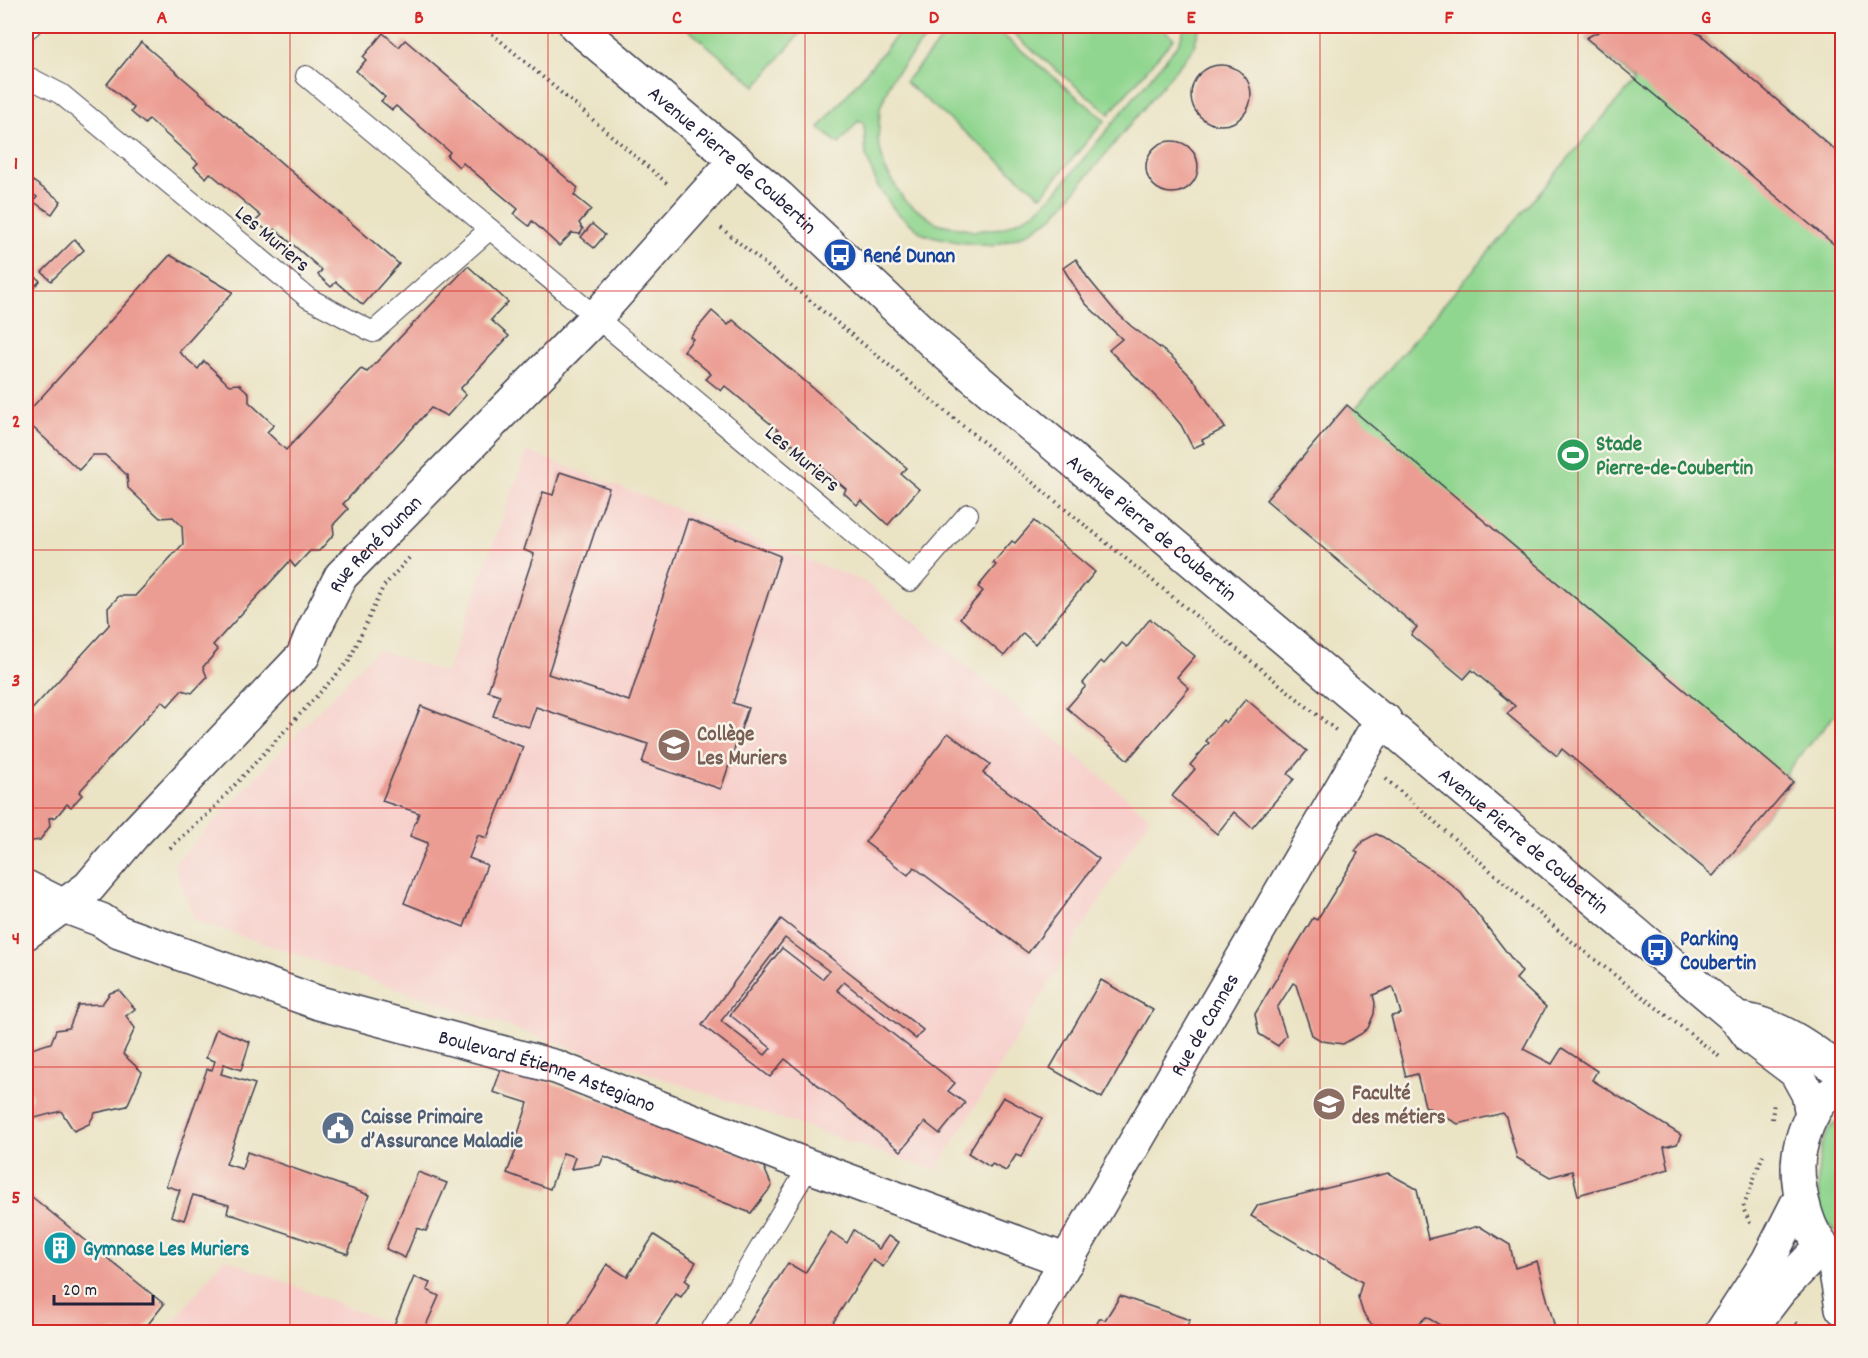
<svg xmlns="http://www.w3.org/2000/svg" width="1868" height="1358" viewBox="0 0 1868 1358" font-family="Dekko,sans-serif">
  <rect width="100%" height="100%" fill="#f7f3e8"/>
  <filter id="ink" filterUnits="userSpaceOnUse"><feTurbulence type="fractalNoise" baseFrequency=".0167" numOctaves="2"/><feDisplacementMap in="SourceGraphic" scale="12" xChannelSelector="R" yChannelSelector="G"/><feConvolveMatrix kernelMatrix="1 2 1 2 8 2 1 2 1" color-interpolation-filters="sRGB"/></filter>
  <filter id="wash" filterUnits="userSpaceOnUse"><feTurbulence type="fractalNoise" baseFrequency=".008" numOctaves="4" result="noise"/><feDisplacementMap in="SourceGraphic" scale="24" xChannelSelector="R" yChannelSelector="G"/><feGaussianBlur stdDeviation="1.35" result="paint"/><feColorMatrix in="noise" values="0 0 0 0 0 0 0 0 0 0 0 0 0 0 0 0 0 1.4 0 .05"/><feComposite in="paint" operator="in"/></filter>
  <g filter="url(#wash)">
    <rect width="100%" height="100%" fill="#eae3c4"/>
    <g fill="#f7d0cc">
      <polygon points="527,451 865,582 1150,817 936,1171 194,920 174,864 377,649 446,673"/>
      <polygon points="224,1258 410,1332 166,1332"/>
    </g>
    <g fill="#91d690" stroke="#5a7c66" stroke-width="1.5">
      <polygon points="684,26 806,26 756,86"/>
      <polygon points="905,26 936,26 892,78 880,108 878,140 885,169 904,200 936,223 974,231 1003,228 1034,213 1057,191 1179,43 1185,26 1200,26 1193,49 1054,216 1024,235 992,246 958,242 923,234 896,212 877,185 866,155 864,124 859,120 839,144 819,128"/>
      <polygon points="953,26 992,26 1105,120 1041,196 905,82"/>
      <polygon points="1004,26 1159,26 1174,38 1109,114"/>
      <polygon points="1609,26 1681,26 1701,35 1842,156 1842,706 1785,774 1793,782 1713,876 1562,749 1557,756 1507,714 1514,706 1473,670 1464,679 1411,635 1417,627 1266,500 1347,405 1354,410 1635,80 1586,38"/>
      <path d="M1842 1118V1235C1837 1232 1831 1228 1827 1223 1814 1204 1815 1145 1831 1127 1834 1123 1838 1120 1842 1118Z"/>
    </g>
    <g id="blocks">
      <g fill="#ec9d93" fill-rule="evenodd">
        <polygon points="1609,26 1681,26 1701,35 1842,156 1842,251 1586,38"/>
        <polygon points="383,33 399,47 405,40 578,188 574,195 591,209 579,223 583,229 580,234 572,233 559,246 532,221 529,226 514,214 518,209 463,163 459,167 447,156 450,152 396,106 392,110 381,101 385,97 356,71 366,60 363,57"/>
        <polygon points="141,42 399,264 363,305 336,282 331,287 318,275 322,270 275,229 270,234 256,221 261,216 210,173 206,178 194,167 198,163 149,119 145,124 131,112 134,108 107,84"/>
        <circle cx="1221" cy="95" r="30"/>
        <circle cx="1172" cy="167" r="26"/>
        <polygon points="26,176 61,201 52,214 34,202 37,197 30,192 27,196 26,195"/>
        <polygon points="592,224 605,235 594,248 581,237"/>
        <polygon points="75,239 84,250 51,281 42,272"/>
        <polygon points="170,255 233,292 179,352 198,369 204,361 229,385 239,384 249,393 249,402 274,425 267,432 286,450 361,369 367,372 468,266 508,302 491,320 509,336 460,389 466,395 447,416 431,408 343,504 348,509 333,525 334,534 319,551 310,551 295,567 290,561 213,645 218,650 203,667 207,677 192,693 182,690 168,706 162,701 79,792 82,795 71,807 67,804 56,817 49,818 50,826 40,840 26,842 26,716 109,625 108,608 119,596 135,596 183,544 182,526 173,517 160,518 128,488 127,475 105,455 93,455 79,470 26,421 26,414"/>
        <polygon points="1076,259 1087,277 1115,311 1131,326 1172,357 1194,380 1225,428 1202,440 1204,443 1193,448 1181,425 1167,408 1109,350 1122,339 1085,303 1063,268"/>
        <polygon points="26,267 40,281 26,295"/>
        <polygon points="712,311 728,325 733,320 907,468 901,474 919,489 888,525 861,500 857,505 844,493 846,489 792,443 788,448 774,435 778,430 725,386 721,391 706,379 711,374 684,351 693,339 690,337"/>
        <polygon points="1347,405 1793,782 1713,876 1562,749 1557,756 1507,714 1515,706 1472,670 1464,679 1411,635 1417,627 1266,500"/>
        <polygon points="560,472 609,488 548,674 629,701 688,519 780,556 733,703 748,708 721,789 642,763 648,744 536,707 529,727 493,716 500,695 488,691 534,554 524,550 543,492 553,495"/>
        <polygon points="1034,521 1095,572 1035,644 1023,633 1004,656 960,618 983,591 978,587 996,565 993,563 1012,541 1015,543"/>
        <polygon points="1150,619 1195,656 1177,677 1189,688 1128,760 1067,708 1086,686 1083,683 1101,661 1104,664 1122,643 1127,647"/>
        <polygon points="1246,699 1307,751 1288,774 1294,779 1252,828 1234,812 1217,834 1172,796 1195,769 1190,765 1209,743 1206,741 1223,720 1226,723"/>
        <polygon points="421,706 523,747 487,838 478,835 469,858 487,865 464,927 404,903 428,843 410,836 419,813 382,801"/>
        <polygon points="948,733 990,764 983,773 1099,859 1028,953 914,867 908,875 865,842"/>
        <polygon points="1376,834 1383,837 1443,878 1461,893 1522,972 1516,979 1546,1007 1523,1049 1552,1064 1562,1048 1597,1071 1592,1080 1681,1135 1677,1144 1664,1147 1669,1169 1578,1195 1572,1171 1550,1177 1517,1158 1506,1117 1503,1113 1458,1124 1425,1106 1417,1074 1406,1077 1391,1016 1401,1014 1394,989 1392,987 1373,995 1375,1003 1374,1014 1368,1028 1361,1034 1343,1044 1322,1041 1312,1035 1296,985 1293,983 1277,1008 1286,1035 1278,1046 1259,1034 1255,1014 1313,918 1317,920 1358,853 1355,851 1363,841"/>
        <path d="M781 919 923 1030 916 1039 844 982 837 990 955 1083 948 1091 965 1103 940 1134 925 1122 901 1151 785 1059 770 1077 702 1025ZM785 938 829 971 822 979 782 948 730 1015 771 1048 765 1055 721 1021Z"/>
        <polygon points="1101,980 1153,1010 1102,1098 1050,1068"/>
        <polygon points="119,990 135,1009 126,1016 135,1028 123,1054 142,1072 127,1106 95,1113 89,1124 74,1131 61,1111 35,1118 26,1110 32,1096 26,1084 26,1057 28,1050 51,1043 56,1030 69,1028 78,1005 102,1004 110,993"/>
        <polygon points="216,1029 250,1042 241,1070 224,1064 221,1074 255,1084 226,1164 242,1169 247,1152 369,1195 348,1254 227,1213 229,1205 193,1195 184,1220 171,1216 180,1190 166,1186 207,1069 212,1070 215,1061 206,1058"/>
        <polygon points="502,1067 573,1090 761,1161 772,1186 751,1213 604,1156 600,1165 571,1169 575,1157 563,1153 550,1189 507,1173 516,1150 513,1149 528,1103 493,1092"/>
        <polygon points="1003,1097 1042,1118 1021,1157 1016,1155 1006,1171 992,1164 990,1167 968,1153"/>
        <polygon points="418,1172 447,1183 426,1231 417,1228 405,1258 386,1249"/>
        <polygon points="1388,1173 1417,1189 1428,1239 1479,1226 1510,1245 1515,1268 1537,1261 1556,1332 1452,1332 1426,1317 1414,1328 1404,1332 1382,1331 1369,1322 1363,1313 1358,1297 1362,1282 1251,1216 1258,1205"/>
        <polygon points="26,1192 164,1304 142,1332 26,1332"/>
        <polygon points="854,1230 879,1249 888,1236 899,1242 883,1267 873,1260 827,1332 743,1332 788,1263 805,1273 831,1232 847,1243"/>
        <polygon points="654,1235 696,1262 685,1280 690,1284 681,1297 676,1294 651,1332 564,1332 607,1264 627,1277"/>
        <polygon points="414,1277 430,1283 427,1290 439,1296 423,1332 415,1332 394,1325"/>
        <polygon points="1120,1296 1190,1320 1183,1332 1092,1332 1100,1318 1105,1320"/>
      </g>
    </g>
  </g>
  <g filter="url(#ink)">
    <use href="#blocks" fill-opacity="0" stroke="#403f50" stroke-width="1.5"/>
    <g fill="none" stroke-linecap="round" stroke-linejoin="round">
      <g stroke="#403f50" stroke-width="22">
        <g id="lane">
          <polyline points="26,30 31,26"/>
          <polyline points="26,76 61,94 308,298 373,332 490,229"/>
          <path d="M306 76C508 244 710 411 910 581L968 514"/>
          <polyline points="710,1332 809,1166"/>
        </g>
      </g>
      <g stroke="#403f50" stroke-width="36">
        <g id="street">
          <path id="s1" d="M26 887 64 906 101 920 119 932 319 1003 556 1067 809 1166 1067 1261"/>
          <path id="s2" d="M26 933 89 887 133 835 303 656 313 631 341 576 595 318 736 160"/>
          <path id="s3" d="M1025 1332 1371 737 1385 720"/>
          <polyline points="1722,1332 1768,1261 1801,1196"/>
          <polyline points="1748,1332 1780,1290 1822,1246"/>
        </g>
      </g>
      <g stroke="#403f50" stroke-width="36">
        <g id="secondary">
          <path id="s4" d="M576 26 779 197 937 346 1737 1019 1751 1038 1796 1072 1808 1094 1812 1115"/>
          <path d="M1745 1020C1782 1027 1813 1050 1842 1073"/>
          <path d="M1842 1089C1836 1092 1827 1095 1822 1100 1810 1114 1802 1136 1799 1154 1795 1180 1805 1227 1823 1247 1828 1253 1835 1256 1842 1258"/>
          <polyline points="1833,1255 1842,1308"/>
        </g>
      </g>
      <g stroke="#403f50" stroke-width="4" stroke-dasharray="1.5 4.5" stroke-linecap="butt">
        <polyline points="483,26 669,185"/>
        <polyline points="721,228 1338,732"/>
        <polyline points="1386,779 1566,937 1721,1058"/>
        <polyline points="170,848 208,814 349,661 383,587 409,558"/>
        <polyline points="1772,1119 1774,1102"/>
        <polyline points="1750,1223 1743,1208 1764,1152"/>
        <polyline points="1796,1323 1810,1332"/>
      </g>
      <use href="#lane" stroke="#fff" stroke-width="20"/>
      <use href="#street" stroke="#fff" stroke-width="33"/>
      <use href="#secondary" stroke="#fff" stroke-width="33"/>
    </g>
  </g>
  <path fill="none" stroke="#d62828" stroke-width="1.5" stroke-opacity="0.55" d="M290 26V1332M548 26V1332M805 26V1332M1063 26V1332M1320 26V1332M1578 26V1332M26 291H1842M26 550H1842M26 808H1842M26 1067H1842"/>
  <defs>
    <g id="bus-disc" transform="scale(1.725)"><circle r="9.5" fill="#1a4fb4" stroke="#f7f3e8"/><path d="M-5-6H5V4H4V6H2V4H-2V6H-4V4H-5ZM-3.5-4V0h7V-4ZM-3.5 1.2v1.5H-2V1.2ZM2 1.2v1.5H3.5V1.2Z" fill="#fff"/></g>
    <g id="stadium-disc" transform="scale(1.725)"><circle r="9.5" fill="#2e9e5b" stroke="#f7f3e8"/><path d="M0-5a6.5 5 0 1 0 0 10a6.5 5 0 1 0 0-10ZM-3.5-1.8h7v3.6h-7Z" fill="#fff"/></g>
    <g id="school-disc" transform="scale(1.725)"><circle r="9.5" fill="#8d6e63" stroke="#f7f3e8"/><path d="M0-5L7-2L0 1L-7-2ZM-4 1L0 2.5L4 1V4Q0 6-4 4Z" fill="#fff"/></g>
    <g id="university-disc" transform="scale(1.725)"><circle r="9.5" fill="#8d6e63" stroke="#f7f3e8"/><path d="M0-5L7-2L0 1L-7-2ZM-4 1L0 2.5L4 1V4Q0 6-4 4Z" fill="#fff"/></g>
    <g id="civic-disc" transform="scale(1.725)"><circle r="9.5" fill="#5c6f8a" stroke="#f7f3e8"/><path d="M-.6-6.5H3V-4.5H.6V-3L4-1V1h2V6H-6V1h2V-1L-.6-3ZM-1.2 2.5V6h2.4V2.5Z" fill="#fff"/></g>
    <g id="building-disc" transform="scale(1.725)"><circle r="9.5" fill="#0f9aa8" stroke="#f7f3e8"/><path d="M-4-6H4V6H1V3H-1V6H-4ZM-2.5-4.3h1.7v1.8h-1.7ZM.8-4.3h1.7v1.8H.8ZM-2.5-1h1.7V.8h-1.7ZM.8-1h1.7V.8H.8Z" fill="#fff"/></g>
  </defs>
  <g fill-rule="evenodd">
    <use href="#bus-disc" x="840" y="255"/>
    <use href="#stadium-disc" x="1573" y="455"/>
    <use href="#school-disc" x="674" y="745"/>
    <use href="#bus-disc" x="1657" y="950"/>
    <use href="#university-disc" x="1329" y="1104"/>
    <use href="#civic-disc" x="338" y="1128"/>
    <use href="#building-disc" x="60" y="1248"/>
  </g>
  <g text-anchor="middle" stroke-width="5" stroke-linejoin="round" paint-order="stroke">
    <g font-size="21" fill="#22223b" stroke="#f7f3e8">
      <text dy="7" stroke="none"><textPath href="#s4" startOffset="206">Avenue Pierre de Coubertin</textPath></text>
      <text transform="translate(273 238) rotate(40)" y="7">Les Muriers</text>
      <text transform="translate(803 458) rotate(40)" y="7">Les Muriers</text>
      <text dy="7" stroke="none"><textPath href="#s4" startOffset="764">Avenue Pierre de Coubertin</textPath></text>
      <text dy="7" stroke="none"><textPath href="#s2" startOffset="528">Rue René Dunan</textPath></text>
      <text dy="7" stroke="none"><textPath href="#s4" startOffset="1250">Avenue Pierre de Coubertin</textPath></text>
      <text dy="7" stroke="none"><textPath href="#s3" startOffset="356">Rue de Cannes</textPath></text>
      <text dy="7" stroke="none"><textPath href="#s1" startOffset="554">Boulevard Étienne Astegiano</textPath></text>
    </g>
    <g font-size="21" font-weight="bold" fill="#164399" stroke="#f7f3e8" text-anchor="start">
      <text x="863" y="262">René Dunan</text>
      <text x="1680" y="945">Parking<tspan x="1680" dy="24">Coubertin</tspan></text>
    </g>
    <g font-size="21" font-weight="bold" fill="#27864d" stroke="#f7f3e8" text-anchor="start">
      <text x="1596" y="450">Stade<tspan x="1596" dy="24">Pierre-de-Coubertin</tspan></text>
    </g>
    <g font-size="21" font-weight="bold" fill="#785e54" stroke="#f7f3e8" text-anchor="start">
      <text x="697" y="740">Collège<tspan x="697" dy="24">Les Muriers</tspan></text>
      <text x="1352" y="1099">Faculté<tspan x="1352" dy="24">des métiers</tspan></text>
    </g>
    <g font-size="21" font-weight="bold" fill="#4e5e75" stroke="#f7f3e8" text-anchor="start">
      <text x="361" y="1123">Caisse Primaire<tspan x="361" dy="24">d’Assurance Maladie</tspan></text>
    </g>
    <g font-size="21" font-weight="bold" fill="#0d838f" stroke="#f7f3e8" text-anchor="start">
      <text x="83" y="1255">Gymnase Les Muriers</text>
    </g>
  </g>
  <rect width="1868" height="1358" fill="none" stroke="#f7f3e8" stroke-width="66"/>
  <path d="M54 1295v9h99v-9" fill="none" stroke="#22223b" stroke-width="3"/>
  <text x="63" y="1295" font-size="18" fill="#22223b" stroke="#f7f3e8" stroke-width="4.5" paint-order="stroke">20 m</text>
  <rect x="33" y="33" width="1802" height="1292" fill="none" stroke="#d62828" stroke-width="2"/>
  <g font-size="20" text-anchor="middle" font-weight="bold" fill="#d62828">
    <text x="162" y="23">A</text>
    <text x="419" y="23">B</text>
    <text x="677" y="23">C</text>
    <text x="934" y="23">D</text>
    <text x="1191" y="23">E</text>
    <text x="1449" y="23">F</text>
    <text x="1706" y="23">G</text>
    <text x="16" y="169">1</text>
    <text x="16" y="427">2</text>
    <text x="16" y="686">3</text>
    <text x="16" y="944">4</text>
    <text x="16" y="1203">5</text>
  </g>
</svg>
